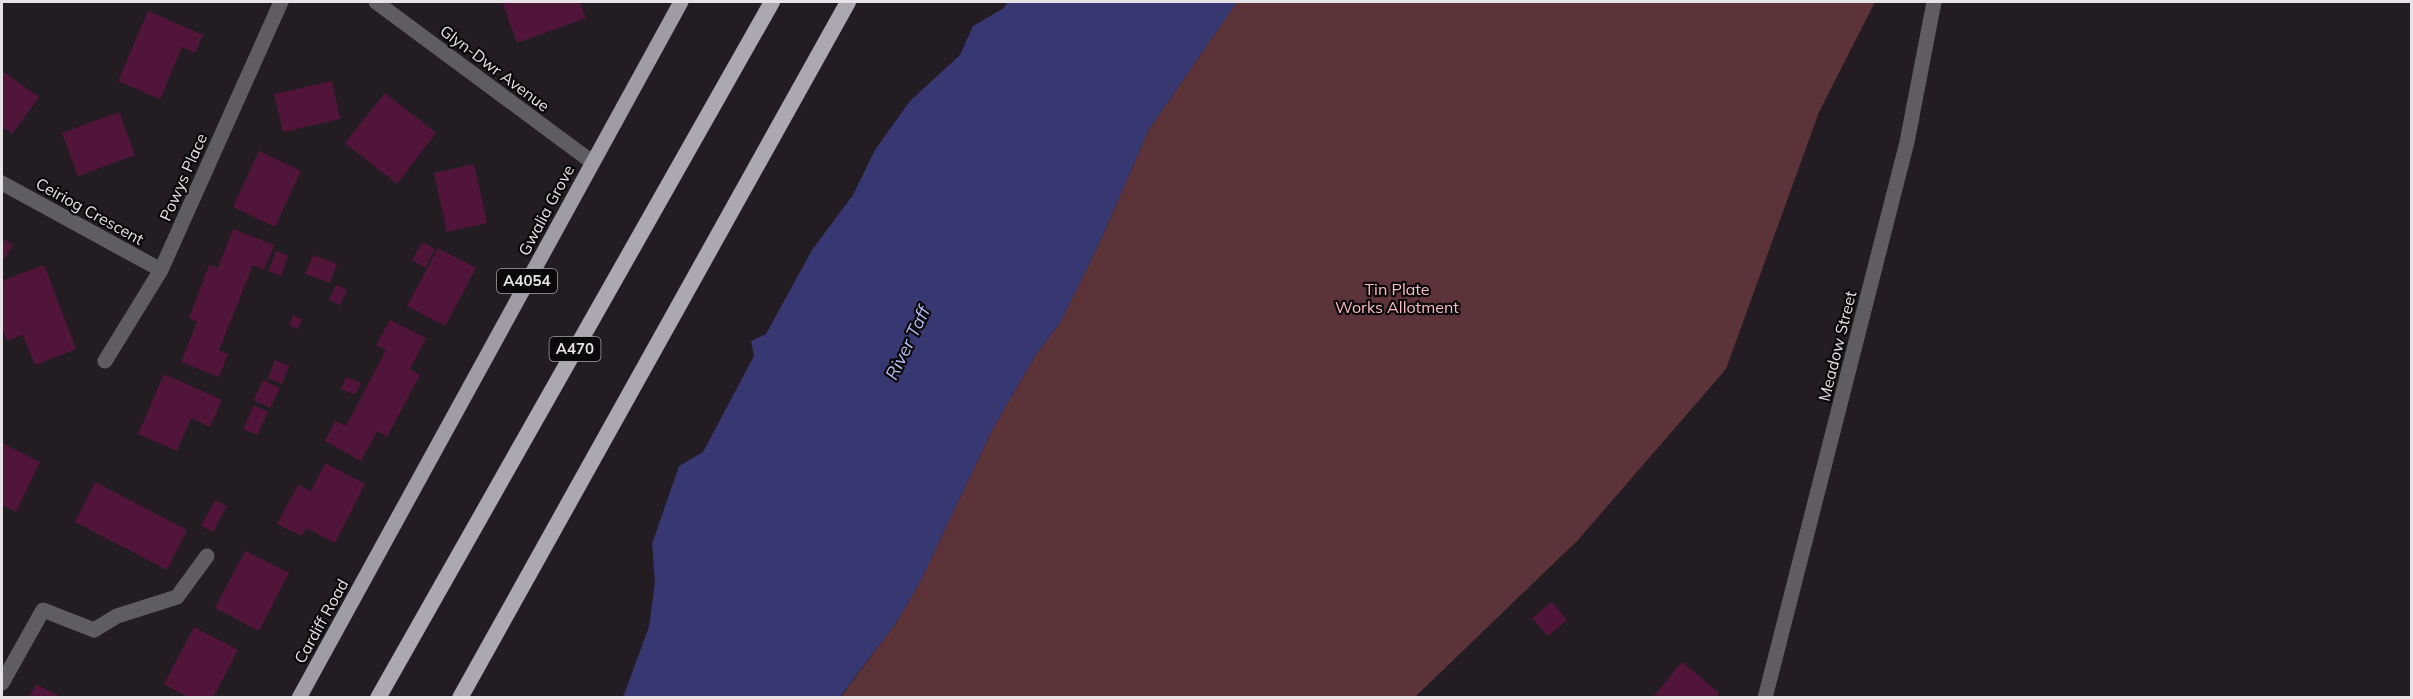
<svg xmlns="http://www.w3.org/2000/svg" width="2413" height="699" viewBox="0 0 2413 699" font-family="Mulish,sans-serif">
  <rect width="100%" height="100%" fill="#231d23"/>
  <polygon fill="#5c3339" points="1237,2 1875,2 1819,112 1726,369 1578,540 1415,697 840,698 895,624 920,582 993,428 1037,353 1060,323 1098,246 1149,129"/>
  <polygon fill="#373772" points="1007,2 1237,2 1149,129 1098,246 1060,323 1037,353 993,428 920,582 895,624 840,697 623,697 649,627 655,582 652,544 679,466 703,452 754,356 751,341 766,334 812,250 853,195 875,150 910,101 960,55 973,26 1004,8"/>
  <g fill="#511539">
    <polygon points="510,2 580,2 586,18 517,43 503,4"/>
    <polygon points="148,11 203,35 195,53 182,47 160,99 118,81"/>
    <polygon points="2,71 39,97 12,134 2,127"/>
    <polygon points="332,81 340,119 283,132 274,94"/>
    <polygon points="385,93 436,133 397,184 345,143"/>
    <polygon points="119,112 135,155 78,176 62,133"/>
    <polygon points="259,151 301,171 275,227 233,207"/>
    <polygon points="474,164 487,223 447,232 434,173"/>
    <polygon points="233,229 274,245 264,270 253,265 219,350 228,354 219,377 181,362 197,322 189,318 209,265 218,268"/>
    <polygon points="2,238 13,245 2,263"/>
    <polygon points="422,242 435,249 425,268 412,260"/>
    <polygon points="438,248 476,268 445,326 407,306"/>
    <polygon points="276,251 288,255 281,276 268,271"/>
    <polygon points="313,255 337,264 330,283 305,274"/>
    <polygon points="44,265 76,349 35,365 23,335 7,341 2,327 2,281"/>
    <polygon points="336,285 347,290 340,305 329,300"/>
    <polygon points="294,315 302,320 297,329 289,325"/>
    <polygon points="390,320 426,338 410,369 420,375 387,437 377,431 361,461 325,441 335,421 346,426 386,350 376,345"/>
    <polygon points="275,360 289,366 282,384 268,378"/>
    <polygon points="164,374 222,400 210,427 191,418 177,451 138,434"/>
    <polygon points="346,377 361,383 355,395 341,389"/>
    <polygon points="263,380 280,388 270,408 254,400"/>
    <polygon points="254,405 268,412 257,435 243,429"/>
    <polygon points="2,443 40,462 16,512 2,505"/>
    <polygon points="325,463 365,484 335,543 306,528 301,536 277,524 298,485 311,491"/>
    <polygon points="95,482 187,530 167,570 75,522"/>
    <polygon points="215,500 227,506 213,532 201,526"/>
    <polygon points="245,551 289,573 259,631 215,608"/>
    <polygon points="1552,602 1567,620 1548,636 1532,618"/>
    <polygon points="194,627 238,650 213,698 189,698 164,684"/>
    <polygon points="1682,662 1719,693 1716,698 1652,698"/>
    <polygon points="36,684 62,698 29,698"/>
  </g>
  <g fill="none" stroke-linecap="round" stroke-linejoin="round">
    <polyline stroke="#5f5d61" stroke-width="15" points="94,630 117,616 177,597 207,556"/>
    <g stroke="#5f5d61" stroke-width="15">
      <polyline points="376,2 592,162"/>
      <polyline points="2,183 161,270"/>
      <polyline points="105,361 161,270 281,2"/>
      <polyline points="2,683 43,610 94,630"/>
      <polyline points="1765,698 1907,142 1934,2"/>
    </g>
    <polyline stroke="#9f9ca5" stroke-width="15" points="299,698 681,2"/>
    <g stroke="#aca8b2" stroke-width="16">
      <polyline points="378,698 772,2"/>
      <polyline points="460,698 848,2"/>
    </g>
  </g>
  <g text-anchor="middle" stroke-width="4.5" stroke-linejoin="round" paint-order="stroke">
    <g fill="#0a080a" stroke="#a4a1a4" stroke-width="1.5">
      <rect x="497" y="269" width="60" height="24" rx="4.5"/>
      <rect x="549.5" y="337" width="51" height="24" rx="4.5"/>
    </g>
    <g font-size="15" font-weight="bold" fill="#e6e2e6">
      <text x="527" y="286">A4054</text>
      <text x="575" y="354">A470</text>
    </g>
    <g font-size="16" fill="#e6e2e6" stroke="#0a080a">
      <text transform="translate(495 68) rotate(37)" y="6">Glyn-Dwr Avenue</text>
      <text transform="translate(183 177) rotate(-66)" y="6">Powys Place</text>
      <text transform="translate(546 210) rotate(-62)" y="6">Gwalia Grove</text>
      <text transform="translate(90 211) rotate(29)" y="6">Ceiriog Crescent</text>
      <text transform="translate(1837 346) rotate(-76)" y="6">Meadow Street</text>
      <text transform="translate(321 621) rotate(-61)" y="6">Cardiff Road</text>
    </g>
    <g font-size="16" fill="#febcc4" stroke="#0a080a">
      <text x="1397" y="295">Tin Plate<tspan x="1397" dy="18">Works Allotment</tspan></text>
    </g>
    <g font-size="18" font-style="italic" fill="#b7bcf3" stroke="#0a080a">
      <text transform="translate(908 343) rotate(-64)" y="6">River Taff</text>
    </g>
  </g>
  <rect width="2413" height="699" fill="none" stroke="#e6e2e6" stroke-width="6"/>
</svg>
